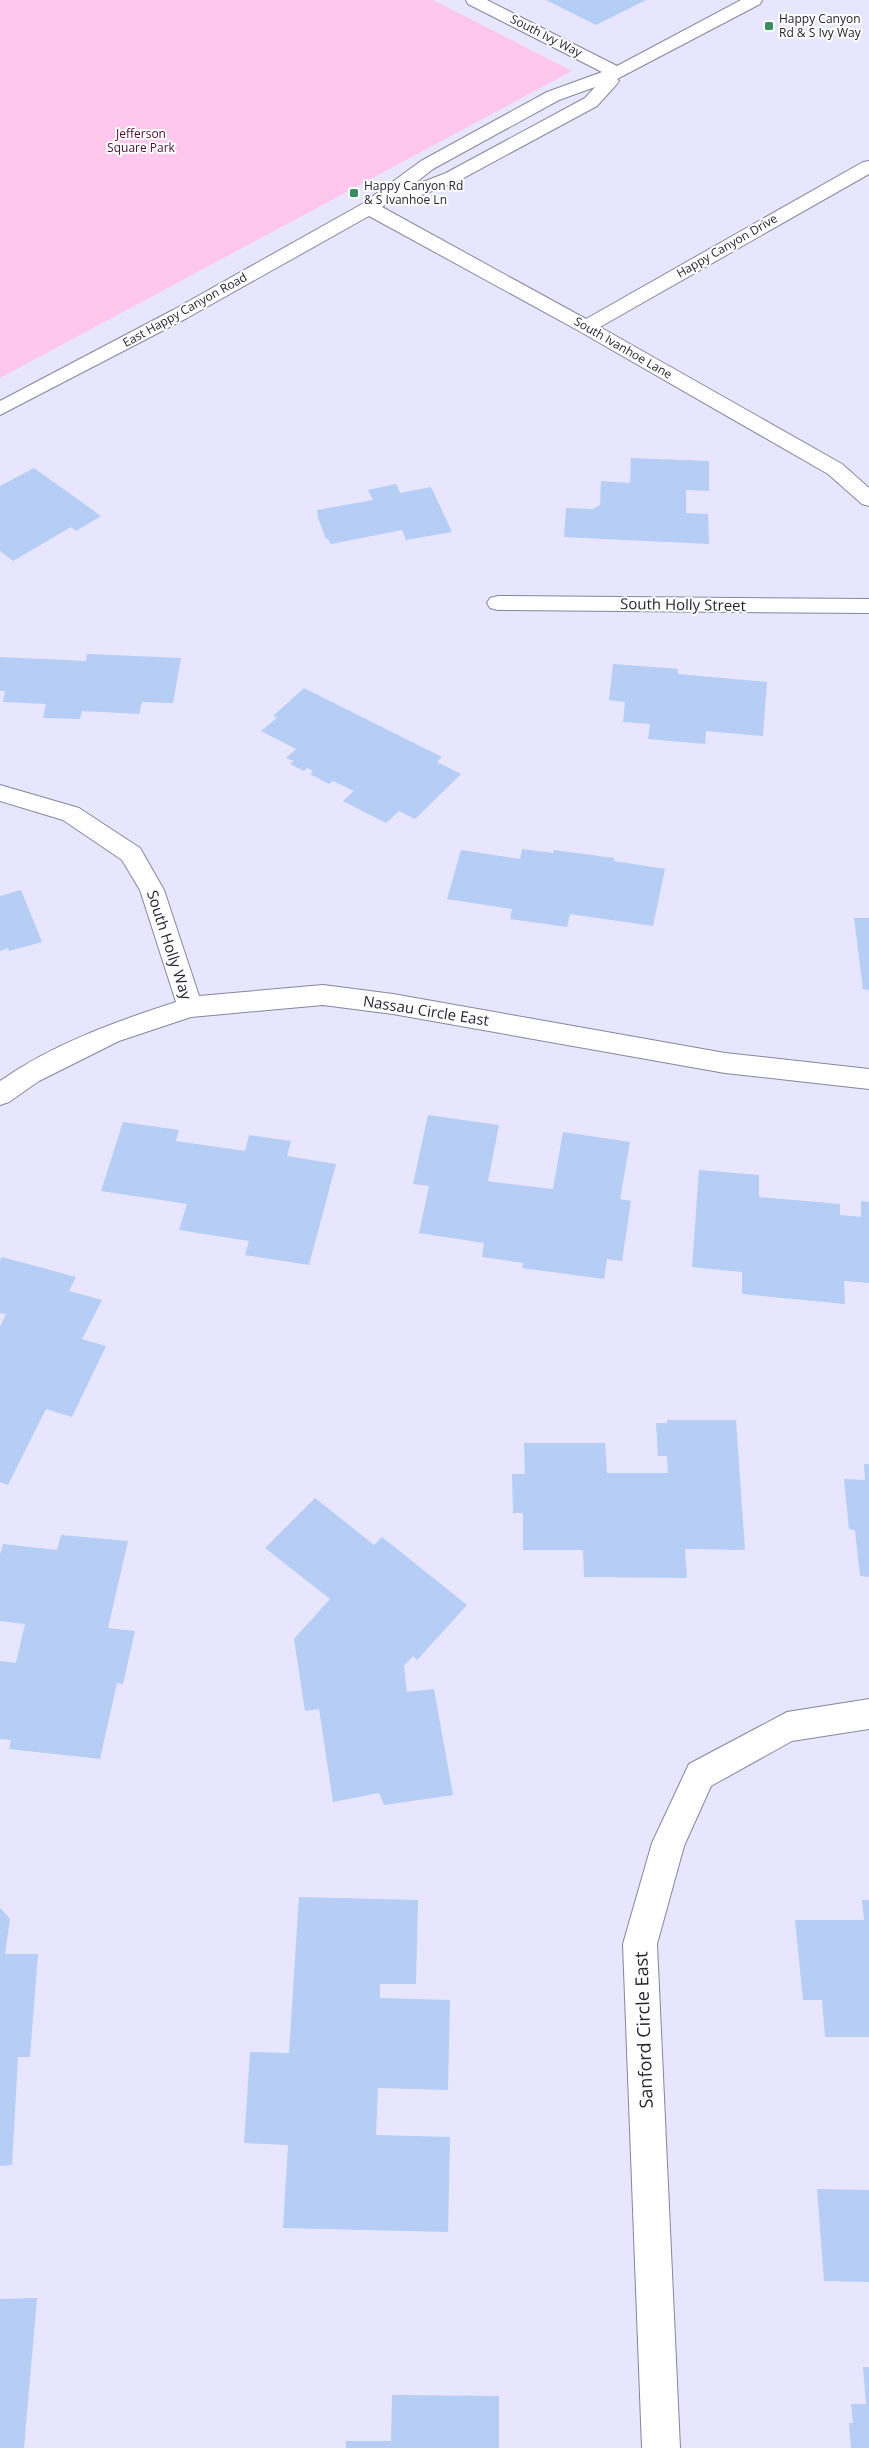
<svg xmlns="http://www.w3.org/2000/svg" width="869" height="2448" viewBox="0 0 869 2448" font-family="'Open Sans',sans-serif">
  <rect width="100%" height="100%" fill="#e7e6fe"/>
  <polygon fill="#ffc7eb" points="0,0 433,0 572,71 0,378"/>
  <g fill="#b6cdf6">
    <polygon points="546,0 646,0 596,25"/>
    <polygon points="631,458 709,461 709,491 686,490 686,513 708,514 709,544 564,537 566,508 593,509 600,505 601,481 630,483"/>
    <polygon points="34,468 101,516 76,531 71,527 13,561 0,551 0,486"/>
    <polygon points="396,484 400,493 431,487 452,532 406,540 402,530 331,544 328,539 326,539 317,515 318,515 317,510 373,500 368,490"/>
    <polygon points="87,654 181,658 173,703 142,702 139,714 82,711 80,719 43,718 46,704 3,702 5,691 0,691 0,657 86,661"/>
    <polygon points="613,664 678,669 678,674 767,682 763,736 706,731 705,744 648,739 650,724 623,722 625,702 609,700"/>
    <polygon points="304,688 442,757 437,762 461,774 415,819 399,811 386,823 343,801 354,791 333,781 329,784 310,774 313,771 307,768 304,771 290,764 294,761 286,758 296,749 261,731 277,718 273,716"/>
    <polygon points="522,849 553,853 554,850 614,858 614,861 665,869 653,926 570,914 567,927 510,919 512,909 447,899 461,850 520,859"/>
    <polygon points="21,890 42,942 9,951 8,948 0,951 0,896"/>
    <polygon points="854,918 869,918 869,990 863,989"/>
    <polygon points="428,1115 499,1125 488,1181 494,1182 553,1189 563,1132 630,1142 620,1199 631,1201 622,1261 607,1259 604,1279 522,1268 523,1263 482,1257 484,1243 419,1233 429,1186 413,1184"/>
    <polygon points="123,1122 179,1130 176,1141 245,1151 249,1135 291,1141 287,1156 336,1164 309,1265 245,1255 249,1241 179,1230 187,1204 101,1191"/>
    <polygon points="699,1170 759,1175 759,1197 840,1204 840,1215 861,1217 861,1201 869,1202 869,1283 844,1281 845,1304 742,1294 742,1272 692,1267"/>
    <polygon points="2,1257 76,1277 69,1291 102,1300 82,1339 106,1346 72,1417 46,1409 8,1485 0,1482 0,1327 6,1314 0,1313 0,1261"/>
    <polygon points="667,1420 736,1420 745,1550 685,1549 687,1578 584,1577 583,1550 523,1550 523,1513 513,1513 512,1474 525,1474 524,1443 605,1443 607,1473 668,1473 667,1456 658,1456 656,1423 667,1423"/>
    <polygon points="864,1464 869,1464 869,1577 860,1576 855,1530 849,1529 844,1479 865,1480"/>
    <polygon points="315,1498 374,1545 382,1537 467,1605 417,1660 413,1656 404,1666 407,1692 434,1689 453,1795 384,1805 379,1793 333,1802 319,1709 305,1711 294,1639 330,1599 265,1548"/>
    <polygon points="61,1535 128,1541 108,1628 135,1631 123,1684 117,1683 100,1759 9,1749 11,1740 0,1739 0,1661 16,1663 25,1624 0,1621 0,1555 3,1544 57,1550"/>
    <polygon points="299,1897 418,1900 416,1984 380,1984 380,1998 450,2000 448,2090 378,2088 376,2135 450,2137 448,2232 283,2228 288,2145 244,2143 250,2052 289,2053"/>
    <polygon points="862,1900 869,1900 869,2037 825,2037 822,2000 803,2000 795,1920 864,1920"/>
    <polygon points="0,1908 10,1919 5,1954 38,1954 30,2057 18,2057 12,2165 0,2166"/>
    <polygon points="817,2189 869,2190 869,2282 824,2281"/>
    <polygon points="37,2298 24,2448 0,2448 0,2299"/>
    <polygon points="863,2367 869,2367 869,2448 851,2448 849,2423 853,2423 851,2404 866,2404"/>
    <polygon points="392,2395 499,2396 499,2448 346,2448 346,2441 391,2441"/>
  </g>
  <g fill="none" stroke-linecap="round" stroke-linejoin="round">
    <g stroke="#86859f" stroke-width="2">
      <g id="minor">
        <path d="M466 0H487L617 66 741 0H762L760 4 617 79 619 81 616 85 597 106 458 181 406 201 399 203 392 200 382 207 586 319 863 162 869 161V174L600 327 842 464 869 488V506L862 504 828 474 579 331 369 216 187 318 0 415V401L173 310 362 204 421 161 547 92 602 72 468 4ZM595 87 585 98 446 173 410 187 433 169 559 100Z"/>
        <polygon points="498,596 869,599 869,613 498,610 490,608 487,603 490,598"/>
        <path d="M0 785 79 808 140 848 164 890 199 996 323 985 393 994 725 1053 869 1069V1089L725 1073 393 1014 323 1005 191 1017 119 1041 39 1081 9 1102 0 1105V1081C53 1044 114 1022 176 1002L140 890 122 860 63 820 0 801Z"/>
        <polygon points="869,1699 869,1729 792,1741 711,1786 684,1846 657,1944 680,2448 642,2448 623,1944 652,1843 689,1764 787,1712"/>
      </g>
    </g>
    <use href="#minor" fill="#fff" fill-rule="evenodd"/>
  </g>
  <g fill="#3c8e60" stroke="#fff" stroke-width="2">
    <rect x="764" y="21" width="10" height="10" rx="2.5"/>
    <rect x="349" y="188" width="10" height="10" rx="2.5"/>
  </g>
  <g text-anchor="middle" stroke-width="4" stroke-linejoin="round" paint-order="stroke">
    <g font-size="12" fill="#25242f" stroke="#fff" text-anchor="start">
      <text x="779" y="23">Happy Canyon<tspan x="779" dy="14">Rd &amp; S Ivy Way</tspan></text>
      <text x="364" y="190">Happy Canyon Rd<tspan x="364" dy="14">&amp; S Ivanhoe Ln</tspan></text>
    </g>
    <g font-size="12" fill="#25242f" stroke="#fff">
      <text transform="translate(546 36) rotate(27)" y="4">South Ivy Way</text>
      <text transform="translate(727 246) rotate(-30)" y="4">Happy Canyon Drive</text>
      <text transform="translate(185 310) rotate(-29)" y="4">East Happy Canyon Road</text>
      <text transform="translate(623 348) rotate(30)" y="4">South Ivanhoe Lane</text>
    </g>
    <g font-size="12" fill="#4a0c3a" stroke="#fff">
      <text x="141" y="138">Jefferson<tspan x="141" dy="14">Square Park</tspan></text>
    </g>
    <g font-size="15" fill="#25242f" stroke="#fff">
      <text transform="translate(683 605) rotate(1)" y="5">South Holly Street</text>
      <text transform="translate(169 945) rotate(72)" y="5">South Holly Way</text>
      <text transform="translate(426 1011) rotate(9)" y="5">Nassau Circle East</text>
    </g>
    <g font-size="18" fill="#25242f" stroke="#fff">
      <text transform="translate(644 2030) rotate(-92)" y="6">Sanford Circle East</text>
    </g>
  </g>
</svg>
